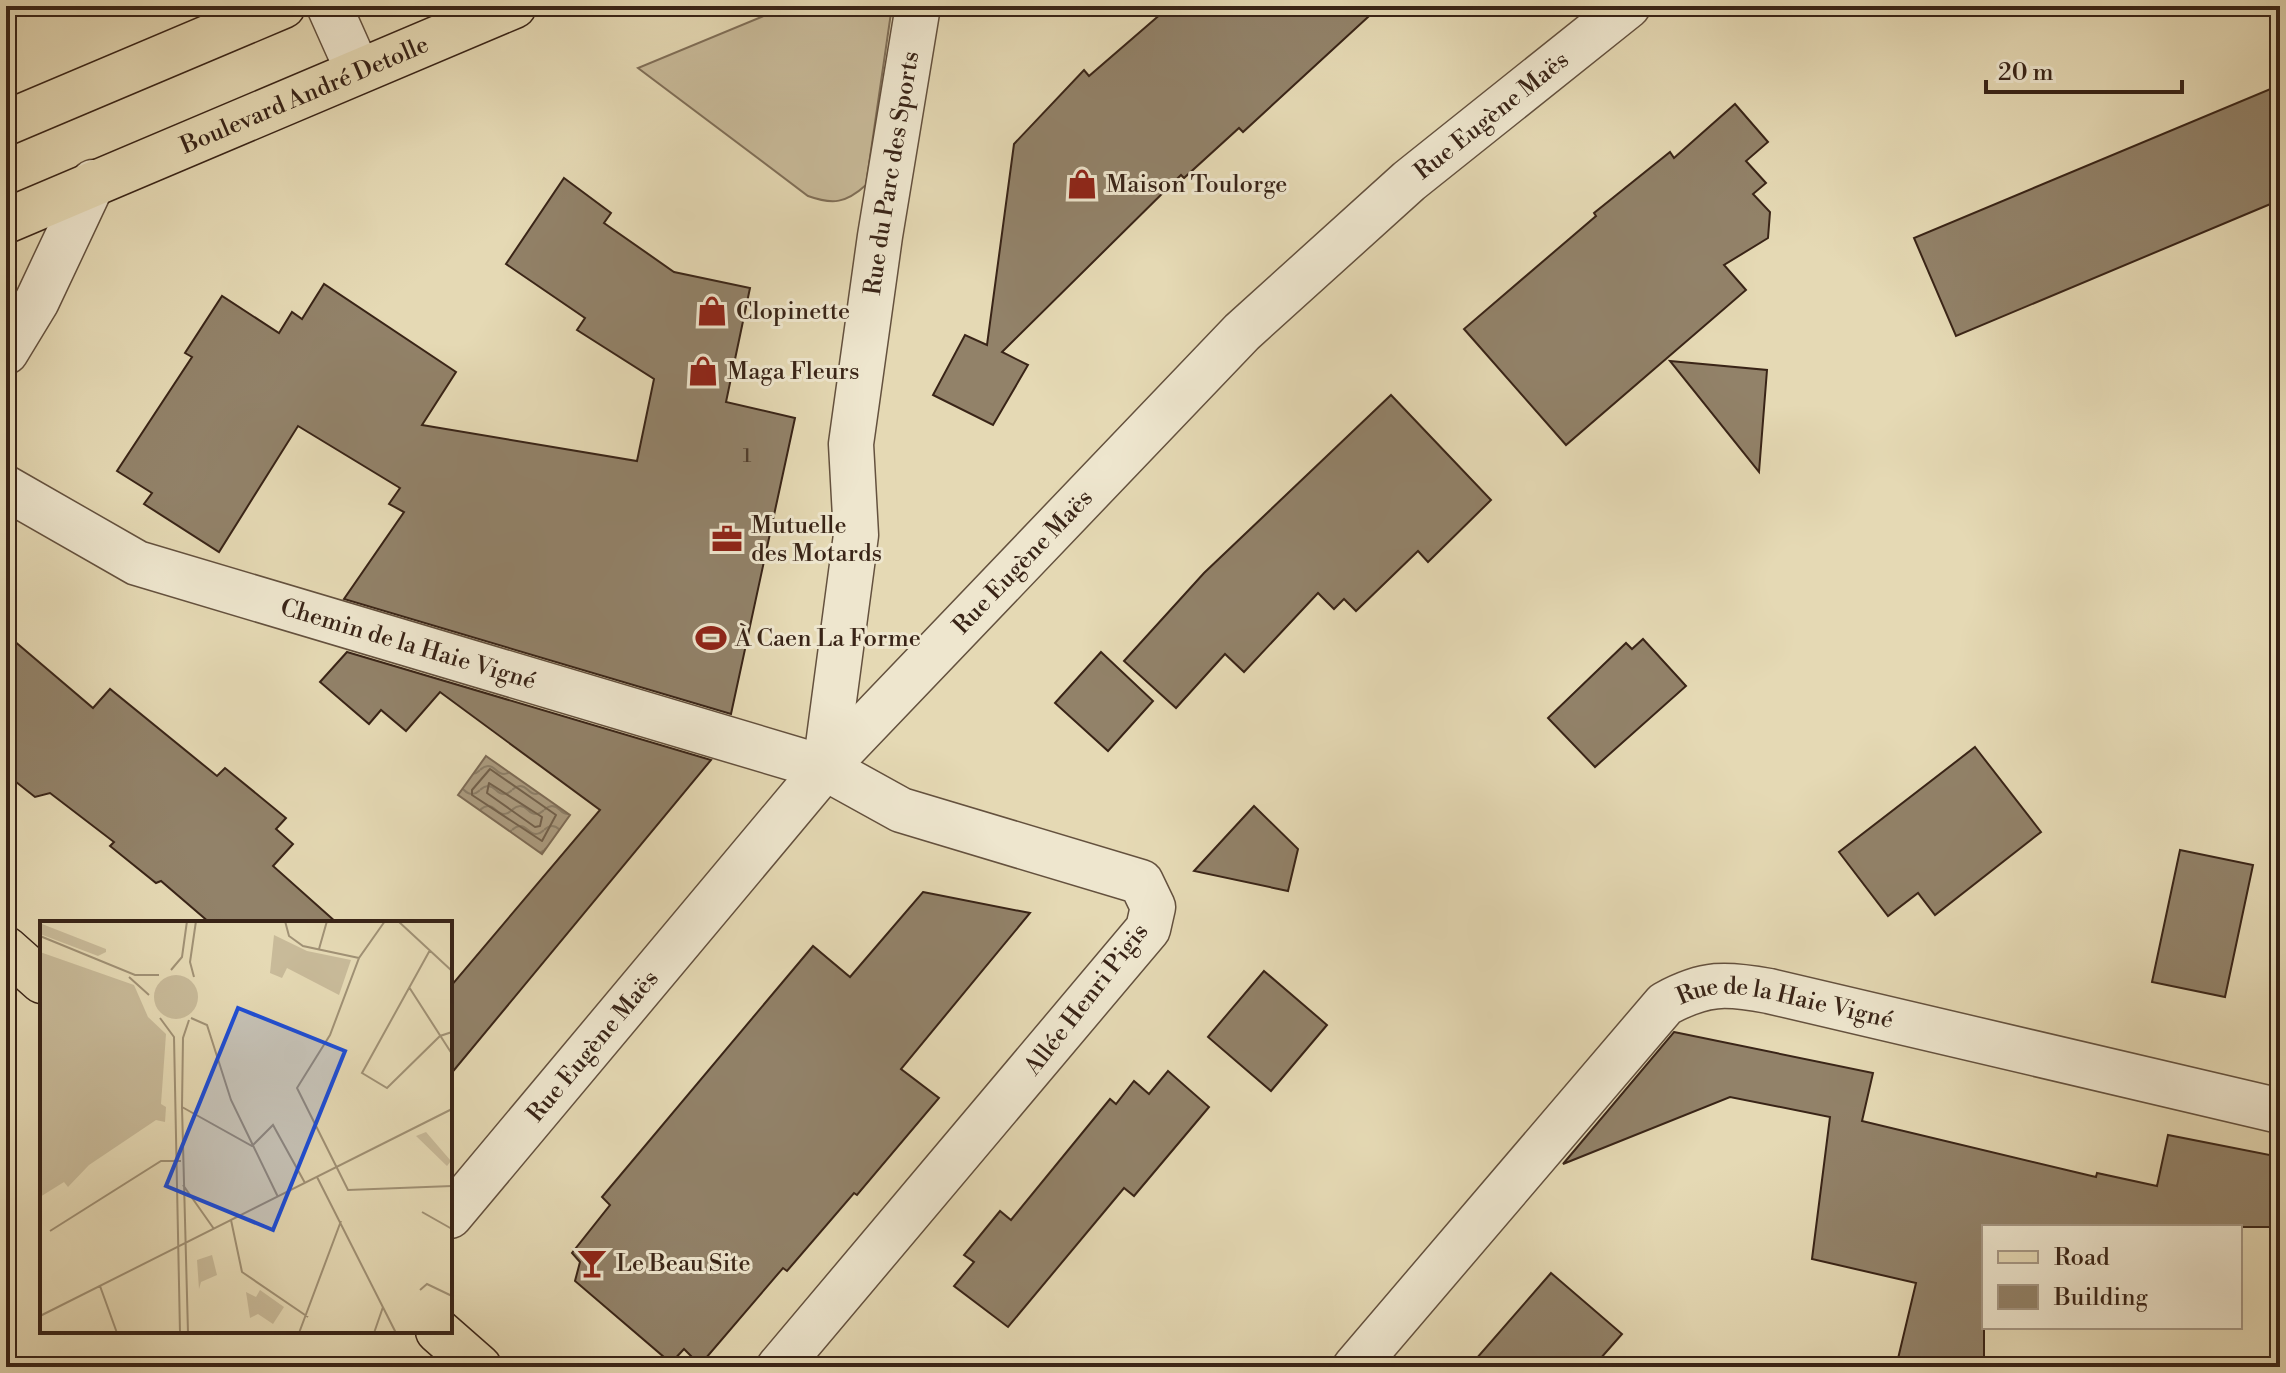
<svg xmlns="http://www.w3.org/2000/svg" width="2286" height="1373" viewBox="0 0 2286 1373" font-family="'Libre Bodoni',serif">
  <defs>
    <pattern id="water-waves" width="16" height="10" patternUnits="userSpaceOnUse" patternTransform="scale(2)"><rect width="16" height="10" fill="#ab9b7f"/><path d="M0 5q4-4 8 0t8 0" fill="none" stroke="#8c7e67"/></pattern>
  </defs>
  <rect width="100%" height="100%" fill="#e5d9b4"/>
  <filter id="stains"><feTurbulence type="fractalNoise" baseFrequency=".0025" numOctaves="4"/><feColorMatrix values="0 0 0 0 .2 0 0 0 0 .09 0 0 0 0 .02 0 0 0 .5 -.17"/></filter>
  <radialGradient id="worn" r=".72"><stop offset=".6" stop-color="#630" stop-opacity="0"/><stop offset="1" stop-color="#630" stop-opacity=".3"/></radialGradient>
  <path fill="#c8ba99" stroke="#806f58" stroke-width="2" d="M788 6H892L866 185C846 203 833 205 808 196L638 68Z"/>
  <polygon fill="url(#water-waves)" stroke="#7d6b55" stroke-width="2" points="486,756 570,815 542,854 458,795"/>
  <g fill="none" stroke-linecap="round" stroke-linejoin="round">
    <g stroke="#72604b" stroke-width="2">
      <polygon points="490,769 556,815 542,841 472,795 472,790"/>
      <polygon points="489,783 542,817 540,826 535,827 487,793"/>
    </g>
  </g>
  <g fill="#928269" stroke="#392417" stroke-width="2">
    <polygon points="1170,6 1380,6 1243,132 1239,128 1184,178 1181,175 1002,352 1028,365 993,425 933,395 965,335 987,345 1014,144 1084,70 1089,76"/>
    <polygon points="2280,85 2280,200 1956,336 1914,238"/>
    <polygon points="1735,104 1768,142 1746,161 1766,183 1753,194 1770,212 1768,238 1724,265 1746,290 1566,445 1464,329 1596,216 1594,213 1670,152 1674,158"/>
    <polygon points="564,178 611,213 604,223 674,272 750,288 726,402 795,418 731,714 344,599 404,512 389,504 400,488 298,426 219,552 144,504 152,493 117,471 192,357 185,353 222,296 279,333 292,312 302,319 324,284 456,372 422,425 637,461 654,379 577,330 585,318 506,264"/>
    <polygon points="1670,361 1767,370 1759,472"/>
    <polygon points="1391,395 1491,500 1428,562 1418,551 1356,611 1344,599 1334,609 1318,593 1244,672 1225,654 1176,708 1124,661 1204,573"/>
    <polygon points="6,634 93,708 110,689 217,776 225,768 286,818 276,829 293,844 273,866 337,923 210,923 161,881 156,883 110,846 114,842 50,793 35,797 6,774"/>
    <polygon points="1643,639 1686,686 1595,767 1548,718 1626,643 1632,649"/>
    <polygon points="347,652 711,760 450,1075 450,987 600,810 440,692 406,731 381,710 369,724 320,682"/>
    <polygon points="1101,652 1153,701 1108,751 1055,703"/>
    <polygon points="1975,747 2041,832 1935,915 1918,893 1888,916 1839,852"/>
    <polygon points="1254,806 1298,849 1288,891 1194,871"/>
    <polygon points="2180,850 2253,865 2225,997 2152,982"/>
    <polygon points="923,892 1030,913 901,1069 939,1098 857,1195 854,1193 787,1271 783,1268 700,1365 684,1349 671,1363 575,1281 580,1262 572,1253 610,1205 602,1197 813,946 850,977"/>
    <polygon points="1264,971 1327,1025 1271,1091 1208,1037"/>
    <polygon points="1674,1032 1873,1073 1862,1121 2096,1177 2097,1173 2157,1186 2168,1135 2280,1157 2280,1227 1984,1227 1984,1367 1896,1367 1916,1283 1812,1259 1830,1117 1730,1097 1563,1164"/>
    <polygon points="1168,1071 1209,1107 1134,1196 1124,1188 1008,1327 954,1286 974,1262 964,1255 1000,1211 1011,1220 1110,1099 1116,1104 1134,1081 1149,1094"/>
    <polygon points="1551,1273 1622,1334 1593,1367 1469,1367"/>
  </g>
  <g fill="none" stroke-linecap="round" stroke-linejoin="round">
    <g stroke="#64513e" stroke-width="47">
      <g id="minor">
        <polyline points="329,6 358,71"/>
        <polyline points="6,352 37,301 93,182"/>
        <path id="s1" d="M6 488 137 563 825 768 901 810 1141 882 1153 907 1148 929 779 1367"/>
        <path id="s2" d="M825 768 856 535 851 444 880 236 918 6"/>
        <path id="s3" d="M450 1216 825 768 1242 332 1409 181 1628 6"/>
        <path id="s4" d="M1355 1367 1665 1004C1705 982 1726 983 1769 991L2280 1111"/>
      </g>
    </g>
    <g stroke="#392417" stroke-width="47">
      <g id="major">
        <polyline points="6,123 283,6"/>
        <path id="s5" d="M6 221 514 6"/>
        <polyline points="6,949 42,981"/>
        <polyline points="438,1331 479,1367"/>
      </g>
    </g>
    <use href="#minor" stroke="#eee6ce" stroke-width="44"/>
    <use href="#major" stroke="#e5d9b4" stroke-width="44"/>
  </g>
  <defs>
    <g id="shop-bare" transform="scale(2.4)"><path d="M-5-2.5h2.3a2.7 3.5 0 0 1 5.4 0H5L5.5 6h-11ZM-1.5-2.5h3a1.5 2.3 0 0 0-3 0Z" fill="#8f2418" stroke="#eee6ce" stroke-width="2.5" paint-order="stroke"/></g>
    <g id="office-bare" transform="scale(2.4)"><path d="M-6-3h4V-5.5h4V-3h4V5H-6ZM-1-4.5V-3h2v-1.5ZM-6 0V1H6V0Z" fill="#8f2418" stroke="#eee6ce" stroke-width="2.5" paint-order="stroke"/></g>
    <g id="stadium-bare" transform="scale(2.4)"><path d="M0-5a6.5 5 0 1 0 0 10a6.5 5 0 1 0 0-10ZM-3.5-1.8h7v3.6h-7Z" fill="#8f2418" stroke="#eee6ce" stroke-width="2.5" paint-order="stroke"/></g>
    <g id="bar-bare" transform="scale(2.4)"><path d="M-6-5H6L.8 .8V4.5H3.5V6h-7V4.5H-.8V.8Z" fill="#8f2418" stroke="#eee6ce" stroke-width="2.5" paint-order="stroke"/></g>
  </defs>
  <g fill-rule="evenodd">
    <use href="#shop-bare" x="1082" y="184"/>
    <use href="#shop-bare" x="712" y="311"/>
    <use href="#shop-bare" x="703" y="371"/>
    <use href="#office-bare" x="727" y="539"/>
    <use href="#stadium-bare" x="711" y="638"/>
    <use href="#bar-bare" x="592" y="1263"/>
  </g>
  <g text-anchor="middle" stroke-width="6" stroke-linejoin="round" paint-order="stroke">
    <g font-size="20" fill="#4f3c2c">
      <text x="747" y="462">1</text>
    </g>
    <g font-size="24" fill="#392417" stroke="#eee6ce">
      <text dy="8" stroke="none"><textPath href="#s5" startOffset="324">Boulevard André Detolle</textPath></text>
      <text dy="8" stroke="none"><textPath href="#s3" startOffset="1518">Rue Eugène Maës</textPath></text>
      <text dy="8" stroke="none"><textPath href="#s2" startOffset="600">Rue du Parc des Sports</textPath></text>
      <text dy="8" stroke="none"><textPath href="#s3" startOffset="870">Rue Eugène Maës</textPath></text>
      <text dy="8" stroke="none"><textPath href="#s1" startOffset="434">Chemin de la Haie Vigné</textPath></text>
      <text transform="translate(1086 999) rotate(-52)" y="8">Allée Henri Pigis</text>
      <text dy="8" stroke="none"><textPath href="#s4" startOffset="602">Rue de la Haie Vigné</textPath></text>
      <text dy="8" stroke="none"><textPath href="#s3" startOffset="222">Rue Eugène Maës</textPath></text>
    </g>
    <g font-size="24" fill="#392417" stroke="#eee6ce" text-anchor="start">
      <text x="1106" y="192">Maison Toulorge</text>
      <text x="736" y="319">Clopinette</text>
      <text x="727" y="379">Maga Fleurs</text>
      <text x="751" y="533">Mutuelle<tspan x="751" dy="28">des Motards</tspan></text>
      <text x="735" y="646">À Caen La Forme</text>
      <text x="616" y="1271">Le Beau Site</text>
    </g>
  </g>
  <g transform="translate(40 921)">
    <rect width="412" height="412" fill="#e5d9b4"/>
    <path d="M2 3 66 28V31L58 35 0 13ZM0 31 94 64 108 96 126 113 121 183 126 186 125 201 116 199 49 244 28 266 24 261 0 276ZM114 76a22 22 0 1 1 44 0a22 22 0 1 1-44 0ZM386 211 411 240 407 245 376 215ZM172 334 177 354 161 361 159 368 157 339Z" fill="#c8ba99"/>
    <path d="M234 14 267 30 311 39 299 74 247 47 242 57 230 52Z" fill="#c8ba99"/>
    <path d="M220 369 244 386 233 403 218 393 210 397 206 371 216 376Z" fill="#c8ba99"/>
    <path fill="none" stroke="#a09175" stroke-width="2" d="M245 0 249 15 263 25 319 37M345 0 319 37 290 114 257 167 308 269 412 265M358 0 412 50M0 15 95 54H119M279 28 287 0M390 29 322 152 347 167 400 115 412 111M131 49 142 36 147 0M89 56 109 74M154 56 150 41 156 0M369 66 412 133M120 97 134 116 140 412M151 97 167 104 191 179 238 276M142 186 212 225 233 204 265 262M277 256 356 412M143 264 174 308M382 291 412 308M191 299 202 351 268 396M10 310 121 240H141M60 365 77 412M380 369 387 363 412 375M0 395 412 188M148 412 142 186 143 117 149 99M259 412 301 300M334 412 343 386"/>
    <path fill="#1d4ed8" fill-opacity="0.15" stroke="#1d4ed8" stroke-width="4" d="M198 87 305 130 233 309 126 265Z"/>
    <rect width="412" height="412" fill="none" stroke="#392417" stroke-width="4"/>
  </g>
  <rect width="2286" height="1373" fill="none" stroke="#e5d9b4" stroke-width="32"/>
  <rect x="8" y="8" width="2270" height="1357" fill="none" stroke="#392417" stroke-width="4"/>
  <rect x="16" y="16" width="2254" height="1341" fill="none" stroke="#392417" stroke-width="2"/>
  <rect x="1982" y="1225" width="260" height="104" fill="#eee6ce" stroke="#a69885" stroke-width="2"/>
  <rect x="1998" y="1251" width="40" height="12" fill="#e5d9b4" stroke="#a69885" stroke-width="2"/>
  <text x="2054" y="1265" font-size="24" fill="#392417">Road</text>
  <rect x="1998" y="1285" width="40" height="24" fill="#928269" stroke="#a69885" stroke-width="2"/>
  <text x="2054" y="1305" font-size="24" fill="#392417">Building</text>
  <path d="M1986 80v12h196v-12" fill="none" stroke="#392417" stroke-width="4"/>
  <text x="1998" y="80" font-size="24" fill="#392417" stroke="#eee6ce" stroke-width="6" paint-order="stroke">20 m</text>
  <rect width="100%" height="100%" filter="url(#stains)"/>
  <rect width="100%" height="100%" fill="url(#worn)"/>
</svg>
